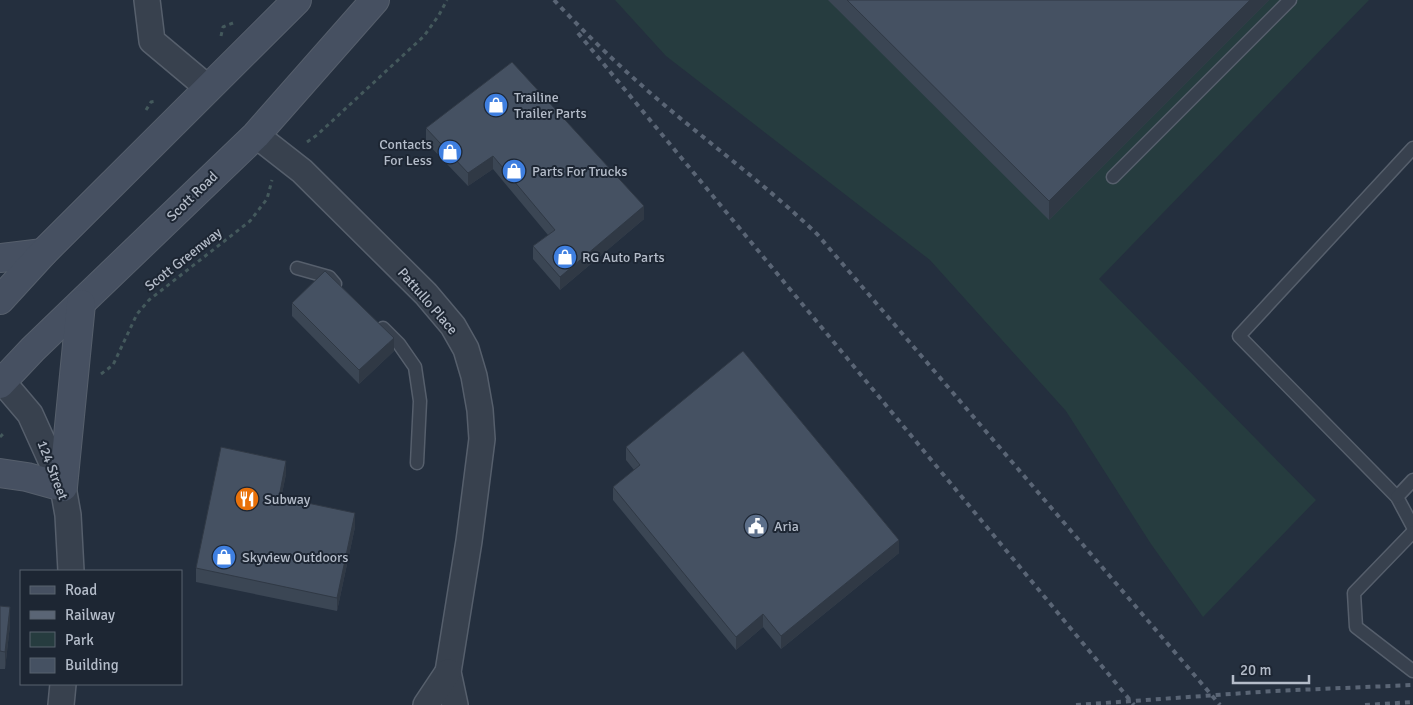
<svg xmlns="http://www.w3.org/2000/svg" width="1413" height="705" viewBox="0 0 1413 705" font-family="Signika,sans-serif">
  <rect width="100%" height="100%" fill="#242f3e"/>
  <polygon fill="#263c3f" points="615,0 1369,0 1099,279 1316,500 1203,617 1151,544 1066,411 930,260 666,56"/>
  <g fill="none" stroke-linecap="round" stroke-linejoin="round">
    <g stroke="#565f6c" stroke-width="15">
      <g id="lane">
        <polyline points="1413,148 1239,336 1397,497 1413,527"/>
        <polyline points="1113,177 1290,0"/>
        <polyline points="297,268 329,277 335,284"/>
        <polyline points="383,328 399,344 415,367 420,401 417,463"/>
        <polyline points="1397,497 1413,480"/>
        <polyline points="1413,532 1354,593 1356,627 1413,671"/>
      </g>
    </g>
    <g stroke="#565f6c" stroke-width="28">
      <g id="street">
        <polyline points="147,0 152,41 208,88"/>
        <polyline points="256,135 302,171 426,294 453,326 466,349 474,376 480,410 482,439 469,541 448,672 455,705"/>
        <polyline points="2,381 30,414 63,487 68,515 71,571"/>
        <polyline points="61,705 63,684"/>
        <polyline points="426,705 448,672"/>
      </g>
    </g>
    <g stroke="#565f6c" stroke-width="30">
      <g id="secondary">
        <polyline points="0,258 43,253"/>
        <polyline points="0,300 43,253 297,0"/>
        <polyline points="0,384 33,349 256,135 375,0"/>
        <polyline points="0,473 27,477 63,487 81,304"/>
      </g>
    </g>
    <g stroke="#44595c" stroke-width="3" stroke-dasharray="4 4" stroke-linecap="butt">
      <polyline points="221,36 223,27 233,23"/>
      <polyline points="146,110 151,102 157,101"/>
      <polyline points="307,142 317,135 424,36 439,15 447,0"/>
      <polyline points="101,374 113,365 137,314 149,300 250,221 267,199 272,180"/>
      <polyline points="0,437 5,432"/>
    </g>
    <use href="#lane" stroke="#38414e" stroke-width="12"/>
    <use href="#street" stroke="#38414e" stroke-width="25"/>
    <use href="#secondary" stroke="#465061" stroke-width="28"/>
    <g stroke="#5a6575" stroke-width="4" stroke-dasharray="5 5" stroke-linecap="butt">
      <path d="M554 0C593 42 636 82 680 118 726 156 773 192 817 234L1220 705"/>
      <polyline points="578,33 1134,705"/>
      <polyline points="1076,705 1273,691 1413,685"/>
      <polyline points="1365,705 1413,702"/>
    </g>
  </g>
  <g fill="#3b4654">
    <polygon points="828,0 1269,0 1049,220"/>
    <polygon points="426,128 644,219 560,290 533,259 533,246 548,235 493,169 468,186 426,142"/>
    <polygon points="292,303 394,351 359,384 292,316"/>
    <polygon points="626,447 899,553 781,649 763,627 736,650 613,500 613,487 634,470 626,460"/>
    <polygon points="286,474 281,498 355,527 337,611 196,582 196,568"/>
    <polygon points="0,606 10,625 5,669 0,669"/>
  </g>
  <g fill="#303945">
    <polygon points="1250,0 1269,0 1049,220 1049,201"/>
    <polygon points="493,156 493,169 468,186 468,173"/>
    <polygon points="644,206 644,219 560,290 560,277"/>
    <polygon points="394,338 394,351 359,384 359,370"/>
    <polygon points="286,461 286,474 279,510 279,497"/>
    <polygon points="355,513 355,527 337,611 337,598"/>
    <polygon points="899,540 899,553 781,649 781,636"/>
    <polygon points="10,607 10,625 5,669 5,652"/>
    <polygon points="763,614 763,627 736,650 736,637"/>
  </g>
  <g fill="#455162" stroke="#303945">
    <polygon points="847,0 1250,0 1049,201"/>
    <polygon points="512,62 644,206 560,277 533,246 555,230 493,156 468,173 426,128"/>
    <polygon points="325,271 394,338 359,370 292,303"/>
    <polygon points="743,351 899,540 781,636 763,614 736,637 613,487 640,465 626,447"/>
    <polygon points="221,447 286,461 279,497 355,513 337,598 196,568"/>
    <polygon points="0,606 10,607 5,652 0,651"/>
  </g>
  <defs>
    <g id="shop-disc" transform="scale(1.25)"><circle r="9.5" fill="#3f7fe0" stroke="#1d2633"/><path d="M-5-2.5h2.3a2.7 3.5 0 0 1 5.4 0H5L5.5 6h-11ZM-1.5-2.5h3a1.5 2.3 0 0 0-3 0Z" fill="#fff"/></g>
    <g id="restaurant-disc" transform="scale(1.25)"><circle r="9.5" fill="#e8710a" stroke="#1d2633"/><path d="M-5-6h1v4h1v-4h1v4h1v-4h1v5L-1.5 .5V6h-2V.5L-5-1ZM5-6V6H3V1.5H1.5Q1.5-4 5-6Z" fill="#fff"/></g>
    <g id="civic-disc" transform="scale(1.25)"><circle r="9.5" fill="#5c6f8a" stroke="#1d2633"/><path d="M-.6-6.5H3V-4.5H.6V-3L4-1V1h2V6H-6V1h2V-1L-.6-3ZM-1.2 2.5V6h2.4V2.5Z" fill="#fff"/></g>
  </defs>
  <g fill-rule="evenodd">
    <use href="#shop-disc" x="496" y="105"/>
    <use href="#shop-disc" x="450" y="152"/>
    <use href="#shop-disc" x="514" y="171"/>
    <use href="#shop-disc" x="565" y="257"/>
    <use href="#restaurant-disc" x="247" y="499"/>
    <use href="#civic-disc" x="756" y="526"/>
    <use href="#shop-disc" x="224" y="557"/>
  </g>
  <g text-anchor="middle" stroke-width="4" stroke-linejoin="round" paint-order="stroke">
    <g font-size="14" fill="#b4bcc9" stroke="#1d2633" text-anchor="start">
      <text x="514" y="102">Trailine<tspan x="514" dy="16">Trailer Parts</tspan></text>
      <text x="432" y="149" text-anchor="end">Contacts<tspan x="432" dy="16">For Less</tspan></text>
      <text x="532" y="176">Parts For Trucks</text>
      <text x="582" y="262">RG Auto Parts</text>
      <text x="264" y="504">Subway</text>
      <text x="774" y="531">Aria</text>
      <text x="242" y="562">Skyview Outdoors</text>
    </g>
    <g font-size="14" fill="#b4bcc9" stroke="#1d2633">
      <text transform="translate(192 196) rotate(-44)" y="5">Scott Road</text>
      <text transform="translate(183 259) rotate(-38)" y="5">Scott Greenway</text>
      <text transform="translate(428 301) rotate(49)" y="5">Pattullo Place</text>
      <text transform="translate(53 470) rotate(69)" y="5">124 Street</text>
    </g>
  </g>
  <rect x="20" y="570" width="162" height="115" fill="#1d2633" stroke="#59626f"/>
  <rect x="30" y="586" width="25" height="8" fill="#465061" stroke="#59626f"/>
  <text x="65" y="595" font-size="15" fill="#b4bcc9">Road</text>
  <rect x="30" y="611" width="25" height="8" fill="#5a6575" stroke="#59626f"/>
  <text x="65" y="620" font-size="15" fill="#b4bcc9">Railway</text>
  <rect x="30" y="632" width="25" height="15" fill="#263c3f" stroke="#59626f"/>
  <text x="65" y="645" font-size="15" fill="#b4bcc9">Park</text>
  <rect x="30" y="658" width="25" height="15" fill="#455162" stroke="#59626f"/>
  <text x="65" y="670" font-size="15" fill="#b4bcc9">Building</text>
  <path d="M1233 675v8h76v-8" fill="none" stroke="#b4bcc9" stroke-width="2.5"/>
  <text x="1240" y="675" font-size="15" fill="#b4bcc9" stroke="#1d2633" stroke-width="4" paint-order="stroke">20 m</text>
</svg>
